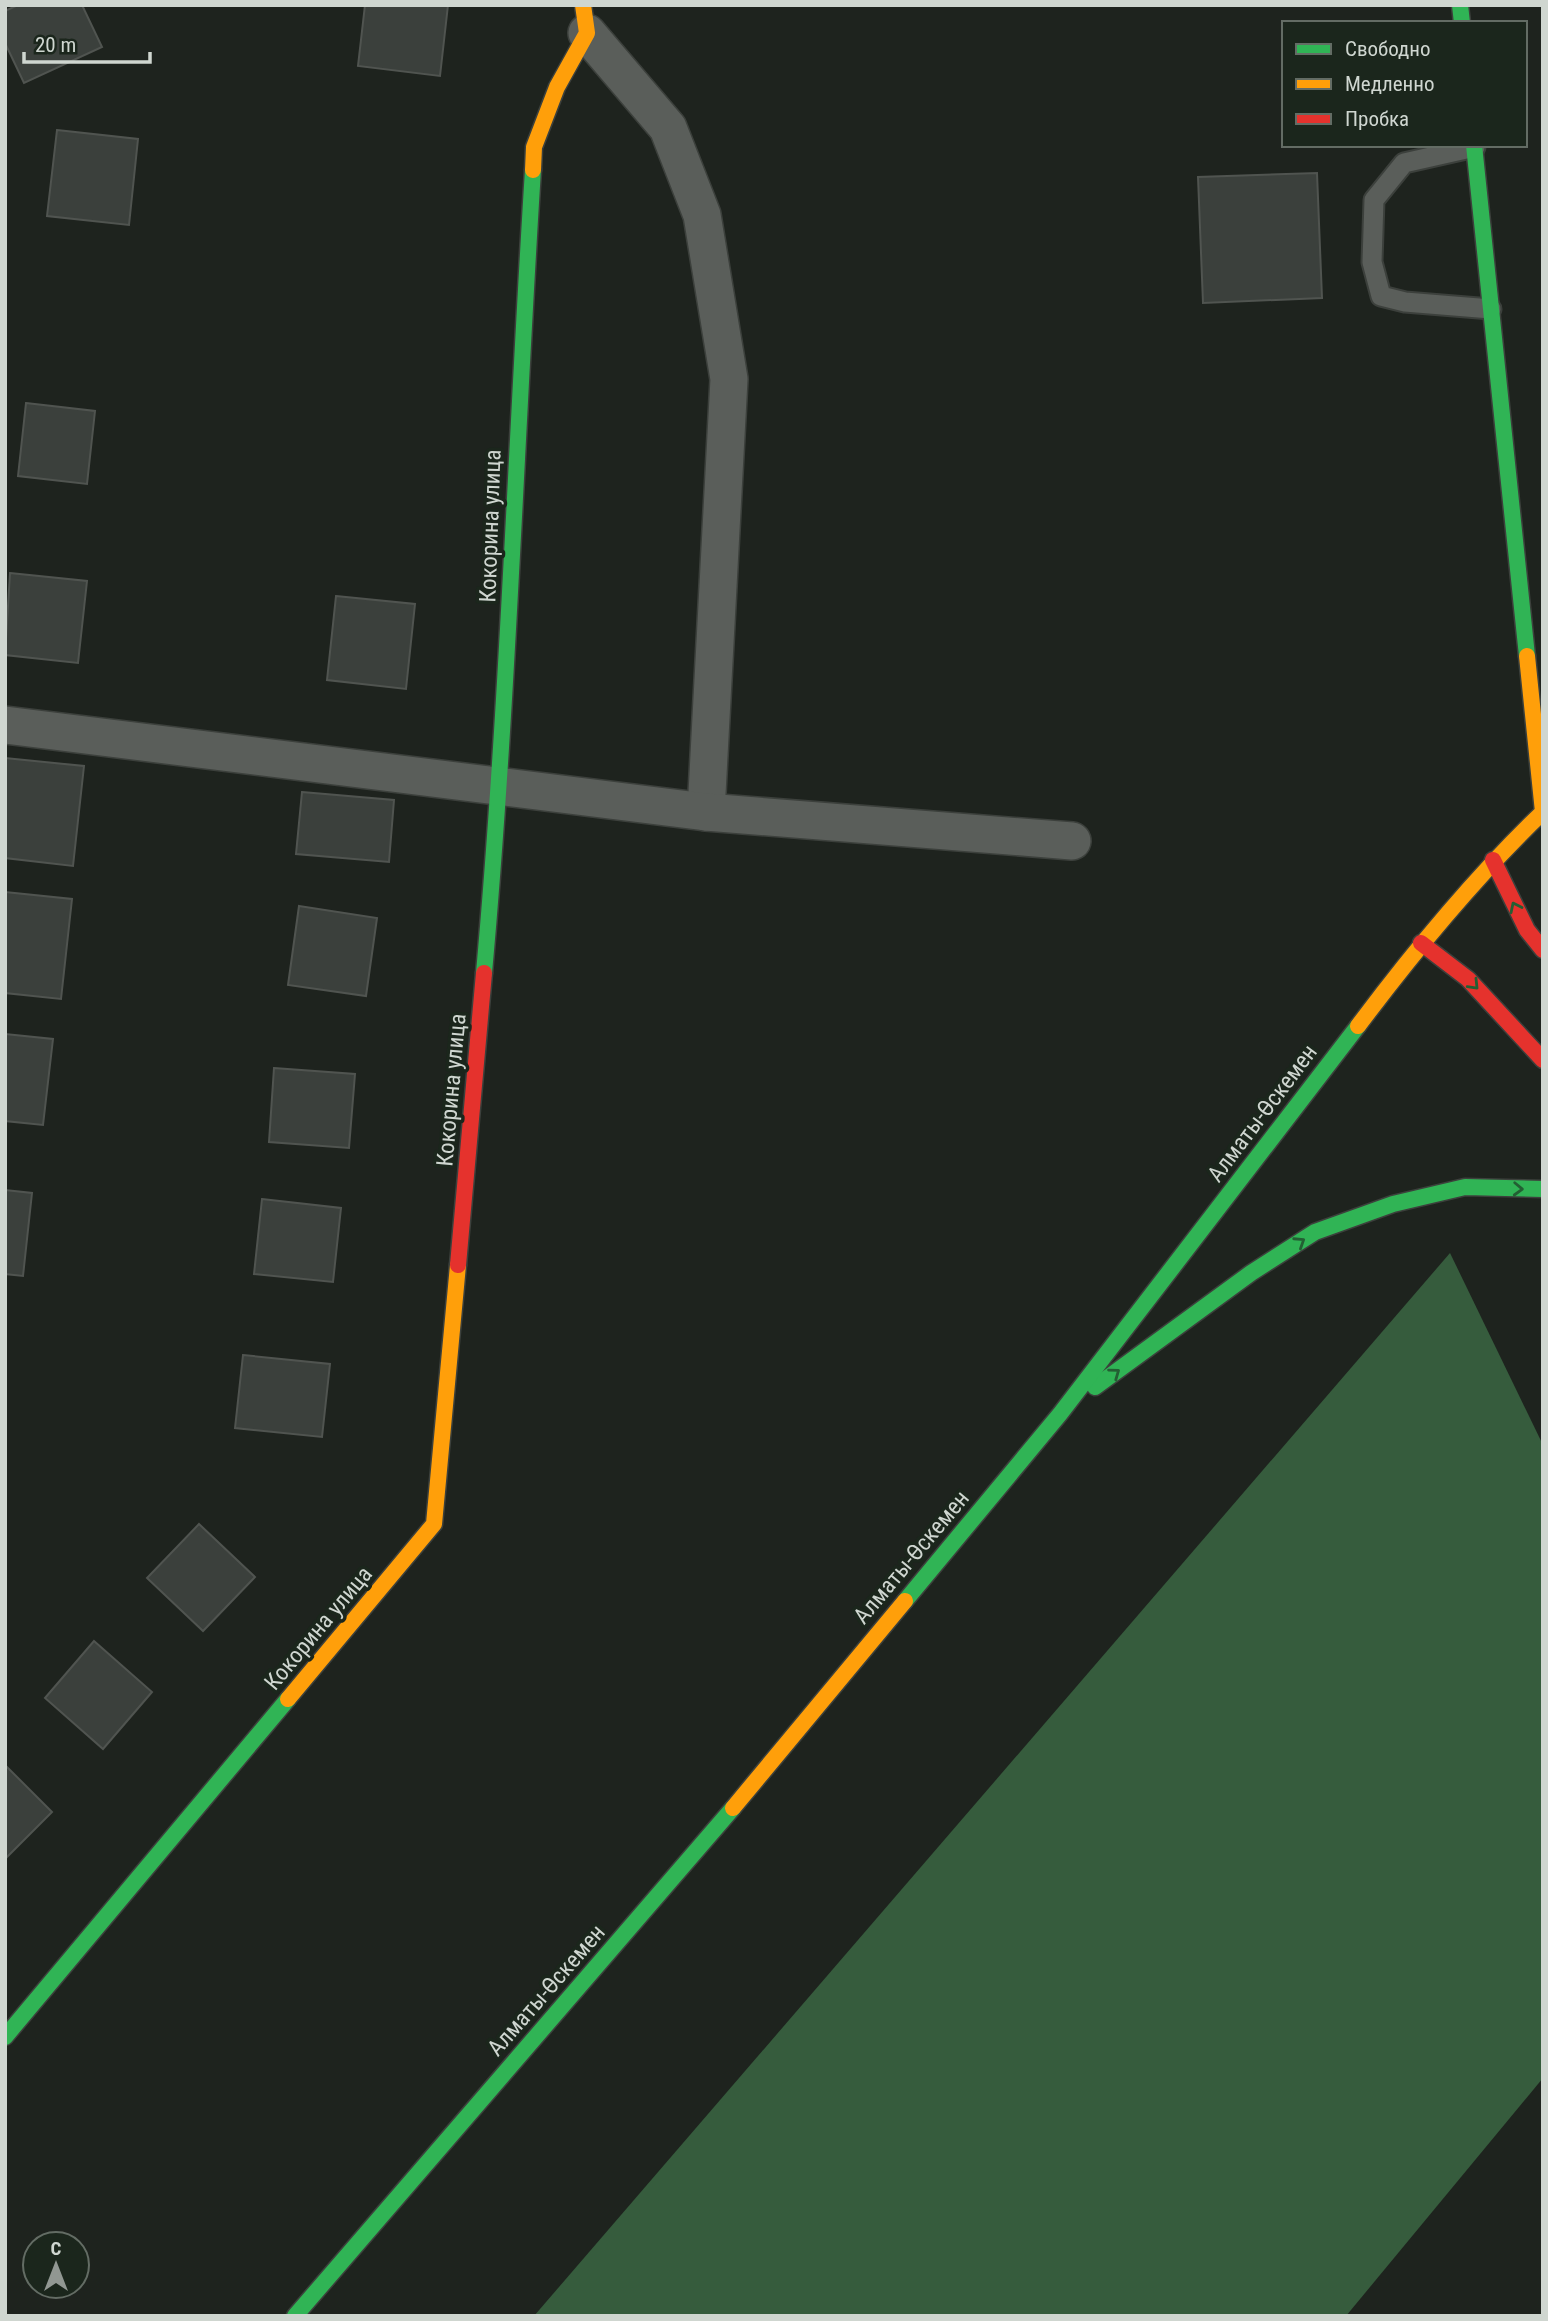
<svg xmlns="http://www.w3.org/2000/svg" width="1548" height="2321" viewBox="0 0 1548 2321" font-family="'Roboto Condensed',sans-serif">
  <rect width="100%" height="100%" fill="#1e231e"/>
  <polygon fill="#365c3d" points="1450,1253 1543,1445 1543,2078 1346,2316 534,2316"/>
  <g fill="#3b403c" stroke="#505450" stroke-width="2">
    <polygon points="18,5 82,5 102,47 24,83 5,43 5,11"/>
    <polygon points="365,5 448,5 440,76 358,66"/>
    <polygon points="57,130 138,139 129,225 47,216"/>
    <polygon points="1317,173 1322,298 1203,303 1198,177"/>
    <polygon points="26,403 95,411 87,484 18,476"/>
    <polygon points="10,573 87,581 78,663 5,655"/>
    <polygon points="336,596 415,604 406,689 327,680"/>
    <polygon points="5,758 84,766 73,866 5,858"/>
    <polygon points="302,792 394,800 389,862 296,854"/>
    <polygon points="5,892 72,899 61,999 5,993"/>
    <polygon points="299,906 377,918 366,996 288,985"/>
    <polygon points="5,1034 53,1039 43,1125 5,1121"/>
    <polygon points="274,1068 355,1074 349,1148 269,1142"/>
    <polygon points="5,1190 32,1193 23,1276 5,1274"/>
    <polygon points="262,1199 341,1208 333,1282 254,1274"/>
    <polygon points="243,1355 330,1364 322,1437 235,1428"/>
    <polygon points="199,1524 255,1577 203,1631 147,1578"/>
    <polygon points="94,1641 152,1692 103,1749 45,1698"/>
    <polygon points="5,1765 52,1812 5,1859"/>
  </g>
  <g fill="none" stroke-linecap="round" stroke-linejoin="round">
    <g stroke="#3c403c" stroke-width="23">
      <polyline id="lane" points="1475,147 1404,163 1374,200 1372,262 1381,296 1405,302 1491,309"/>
    </g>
    <g stroke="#3c403c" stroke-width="40">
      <g id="street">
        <polyline points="587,33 668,128 702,215 729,379 706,812"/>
        <polyline points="5,725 706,812 1072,841"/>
      </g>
    </g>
    <g stroke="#3c403c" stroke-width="19">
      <g id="fast">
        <polyline points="1460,5 1462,23"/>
        <polyline points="1474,145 1527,656"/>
        <path d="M484 973C508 706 516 438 533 170"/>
        <polyline points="1095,1387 1251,1273 1315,1232 1393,1204 1465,1187 1543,1189"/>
        <polyline points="905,1601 1060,1414 1358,1026"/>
        <polyline points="5,2037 288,1699"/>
        <polyline points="295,2316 733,1808"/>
      </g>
    </g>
    <g stroke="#3c403c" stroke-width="19">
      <g id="slow">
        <polyline points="533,170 534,147 557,87 587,33 583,5"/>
        <path d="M1358 1026C1415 950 1474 878 1543 812L1527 656"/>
        <polyline points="288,1699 434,1524 458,1265"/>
        <polyline points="733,1808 905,1601"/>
      </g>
    </g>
    <g stroke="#3c403c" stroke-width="19">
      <g id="jam">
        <polyline points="1493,860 1527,930 1543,950"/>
        <polyline points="1421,943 1468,979 1543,1060"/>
        <polyline points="458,1265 484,973"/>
      </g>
    </g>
    <use href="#lane" stroke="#5a5e5a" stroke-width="19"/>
    <use href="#street" stroke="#5a5e5a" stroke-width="37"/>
    <use href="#fast" stroke="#30b455" stroke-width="16"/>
    <use href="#slow" stroke="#ff9f0a" stroke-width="16"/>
    <use href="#jam" stroke="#e5322d" stroke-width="16"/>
  </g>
  <defs><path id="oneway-chevron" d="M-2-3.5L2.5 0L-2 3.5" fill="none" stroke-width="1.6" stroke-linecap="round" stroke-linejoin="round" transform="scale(1.75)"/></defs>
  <g stroke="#235f33">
    <use href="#oneway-chevron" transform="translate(1515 907) rotate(-116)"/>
    <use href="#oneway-chevron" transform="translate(1474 985) rotate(46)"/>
    <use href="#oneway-chevron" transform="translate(1518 1189) rotate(2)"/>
    <use href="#oneway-chevron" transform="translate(1300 1242) rotate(-33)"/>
    <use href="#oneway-chevron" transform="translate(1115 1373) rotate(-36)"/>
  </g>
  <g text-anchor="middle" stroke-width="7" stroke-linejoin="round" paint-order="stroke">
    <g font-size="23" fill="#cfd6d0" stroke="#1b261c">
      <text transform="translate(490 526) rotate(-88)" y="8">Кокорина улица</text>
      <text transform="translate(451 1090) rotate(-85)" y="8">Кокорина улица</text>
      <text transform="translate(1262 1113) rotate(-53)" y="8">Алматы-Өскемен</text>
      <text transform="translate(911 1557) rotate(-50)" y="8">Алматы-Өскемен</text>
      <text transform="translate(318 1628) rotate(-50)" y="8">Кокорина улица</text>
      <text transform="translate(546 1990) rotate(-49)" y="8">Алматы-Өскемен</text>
    </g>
  </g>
  <rect width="1548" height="2321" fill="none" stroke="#cfd6d0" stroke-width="14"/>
  <rect x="1282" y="21" width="245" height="126" fill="#1b261c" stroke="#636c64" stroke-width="2"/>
  <rect x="1296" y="44" width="35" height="10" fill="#30b455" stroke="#636c64" stroke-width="2"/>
  <text x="1345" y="56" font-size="21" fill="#cfd6d0">Свободно</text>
  <rect x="1296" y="79" width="35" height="10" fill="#ff9f0a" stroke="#636c64" stroke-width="2"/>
  <text x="1345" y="91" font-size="21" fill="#cfd6d0">Медленно</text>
  <rect x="1296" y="114" width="35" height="10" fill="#e5322d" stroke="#636c64" stroke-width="2"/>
  <text x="1345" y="126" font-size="21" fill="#cfd6d0">Пробка</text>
  <g transform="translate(56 2265)"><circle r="33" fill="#1b261c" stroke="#636c64" stroke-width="2"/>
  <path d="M0-5L12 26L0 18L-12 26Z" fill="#919792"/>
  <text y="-10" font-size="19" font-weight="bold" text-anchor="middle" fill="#cfd6d0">С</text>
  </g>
  <path d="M24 52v10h126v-10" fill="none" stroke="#cfd6d0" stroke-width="3.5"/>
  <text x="35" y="52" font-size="21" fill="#cfd6d0" stroke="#1b261c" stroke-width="5" paint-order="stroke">20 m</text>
</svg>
